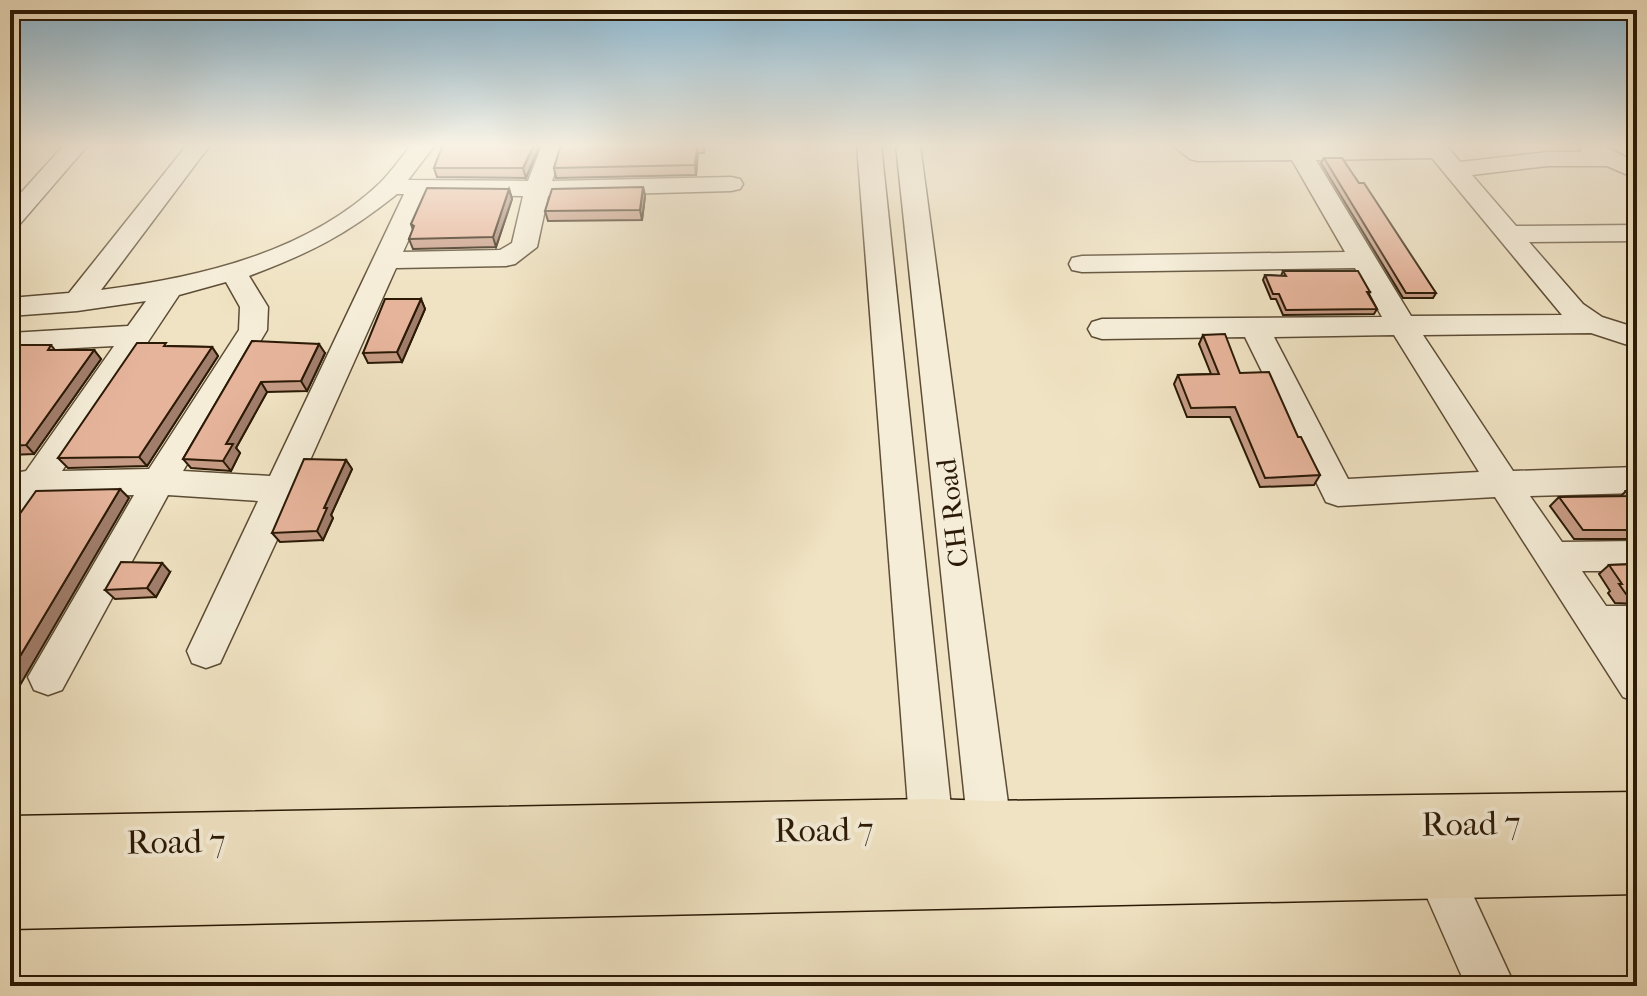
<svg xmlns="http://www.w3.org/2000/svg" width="1647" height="996" viewBox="0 0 1647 996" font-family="'IM FELL French Canon',serif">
  <rect width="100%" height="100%" fill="#f0e3c3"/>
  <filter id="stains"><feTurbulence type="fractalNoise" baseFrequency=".0025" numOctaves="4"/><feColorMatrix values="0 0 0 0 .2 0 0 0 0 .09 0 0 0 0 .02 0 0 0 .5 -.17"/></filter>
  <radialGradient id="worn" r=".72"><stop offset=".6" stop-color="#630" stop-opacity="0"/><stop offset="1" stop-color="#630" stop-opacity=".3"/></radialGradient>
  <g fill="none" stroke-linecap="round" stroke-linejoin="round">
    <g stroke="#5c4c35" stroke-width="3">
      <g id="minor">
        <polygon points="64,145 88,145 19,225 10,228 10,205"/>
        <path d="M187 145H210L101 290C198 278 306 253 380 183 391 172 401 158 411 145H435L408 180 528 181 542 145H565L552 181 731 177 740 179 743 184 740 189 731 191 548 196 537 247 515 264 506 266 396 268 298 487 300 490 220 663 206 668 192 663 187 651 258 501 168 495 62 690 48 695 34 690 28 677 134 495 44 497 22 530 10 534V474L26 471 114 346 18 351 10 349V333L128 326 146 301 77 311 10 316V298L69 293ZM397 194H404L270 476 183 471 267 330 268 307 249 276C310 253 346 235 397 194ZM429 195 523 196 512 243 500 250 403 252ZM226 282 240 307 239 330 149 469 62 471 179 295Z"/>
        <polygon points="857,145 881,145 955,845 949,861 933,867 917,861 911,845"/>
        <polygon points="896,145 920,145 1014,848 1008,864 992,870 976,864 970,848"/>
        <path d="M1172 145H1446L1460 162 1548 152H1581L1580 145H1603L1637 163V179L1607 166H1548L1472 175 1516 226 1637 225V241L1529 242 1583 304 1602 317 1637 328V348L1591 333 1423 335 1513 471 1637 467V493L1530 496 1562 542 1637 541V571H1582L1606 606H1637V638H1628L1637 651V702L1623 697 1495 497 1338 506 1326 502 1245 337 1102 339 1092 336 1088 329 1092 322 1102 319 1382 317 1355 268 1082 272 1072 270 1069 264 1072 258 1082 256 1345 252 1292 160 1198 161 1190 159ZM1432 158 1562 315 1411 316 1316 160ZM1394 335 1479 472 1348 479 1274 337Z"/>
        <polygon points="1438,847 1454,854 1515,986 1466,986 1415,870 1422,854"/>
      </g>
    </g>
    <g stroke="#2b1a06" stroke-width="3">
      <polygon id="major" points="1637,792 1637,894 10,929 10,816 931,799 990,801"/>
    </g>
    <use href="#minor" fill="#f5edd8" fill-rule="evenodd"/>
    <use href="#major" fill="#f0e3c3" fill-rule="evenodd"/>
  </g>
  <g fill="#c69b85" stroke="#2b1a06" stroke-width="2">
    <polygon points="443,145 540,145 526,178 437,177 434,168"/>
    <polygon points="561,145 704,145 704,153 698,153 696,175 556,178 554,168"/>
    <polygon points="1324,158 1436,293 1433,298 1403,298 1321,163"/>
    <polygon points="643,187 645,196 642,220 548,221 545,211"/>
    <polygon points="509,189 512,199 496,247 413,249 409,239 413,230 411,224"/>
    <polygon points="1283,271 1370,292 1369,294 1377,309 1374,314 1283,315 1276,299 1271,299 1263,280 1265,275 1281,276"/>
    <polygon points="421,299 425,309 402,362 368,363 363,353"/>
    <polygon points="1203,335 1240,373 1298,437 1320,475 1314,485 1260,487 1230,417 1187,417 1174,384 1178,375 1211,374 1199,344"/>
    <polygon points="252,341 325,353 307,391 267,392 236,448 240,453 231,471 191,468 183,459"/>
    <polygon points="51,345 55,350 94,350 101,359 34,454 10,455 10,348"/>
    <polygon points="168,346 212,347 218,356 147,466 68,468 58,458"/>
    <polygon points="346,460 352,469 331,515 333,518 323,540 280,542 272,533"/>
    <polygon points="1626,491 1637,491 1637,539 1574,539 1550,506 1559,497 1621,496"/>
    <polygon points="1637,564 1637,604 1615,603 1608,593 1610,591 1599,574 1609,565"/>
    <polygon points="170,572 156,597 115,599 105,590"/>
  </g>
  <g fill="#a17e6c" stroke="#2b1a06" stroke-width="2">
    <polygon points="534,145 540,145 526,178 523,168"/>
    <polygon points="697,145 698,153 696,175 695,165"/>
    <polygon points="643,187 645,196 642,220 640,210"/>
    <polygon points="509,189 512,199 496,247 493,237"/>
    <polygon points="421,299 425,309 402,362 397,352"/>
    <polygon points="319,344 325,353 307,391 301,381"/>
    <polygon points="212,347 218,356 147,466 139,457"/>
    <polygon points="94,350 101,359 34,454 26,445"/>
    <polygon points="261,382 267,392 236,448 240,453 231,471 223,461 226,444"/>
    <polygon points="346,460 352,469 331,515 333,518 323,540 317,531 324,508"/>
    <polygon points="120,489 129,498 16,692 10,688 10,673"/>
    <polygon points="162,563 170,572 156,597 147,588"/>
  </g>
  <g fill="#e6b49b" stroke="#2b1a06" stroke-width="2">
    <polygon points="443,145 534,145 523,168 434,168"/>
    <polygon points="561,145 697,145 695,165 554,168"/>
    <polygon points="1324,158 1342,158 1359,183 1364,183 1436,293 1406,293"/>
    <polygon points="643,187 640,210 545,211 552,189"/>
    <polygon points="427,188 509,189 493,237 409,239 414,226 411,224"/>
    <polygon points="1283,271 1358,271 1370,292 1367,292 1377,309 1286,310 1279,294 1273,294 1265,275 1286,276"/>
    <polygon points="385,299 421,299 397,352 363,353"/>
    <polygon points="1225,334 1240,373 1269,372 1298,437 1301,437 1320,475 1265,478 1235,407 1191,408 1178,375 1219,374 1203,335"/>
    <polygon points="252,341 319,344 301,381 261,382 226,444 233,444 223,461 183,459"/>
    <polygon points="137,343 166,343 164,346 212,347 139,457 58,458"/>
    <polygon points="20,345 51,345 48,350 94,350 26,445 10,446 10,348"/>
    <polygon points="304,459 346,460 324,508 327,508 317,531 272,533"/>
    <polygon points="120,489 10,673 10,524 14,522 36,491"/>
    <polygon points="1626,491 1637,491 1637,530 1583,530 1559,497 1630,496"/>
    <polygon points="121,562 162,563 147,588 105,590"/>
    <polygon points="1637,564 1637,595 1626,594 1619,584 1622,584 1609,565"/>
  </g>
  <linearGradient id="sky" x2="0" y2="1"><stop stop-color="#89b8d4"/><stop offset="0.51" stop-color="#f8f2e4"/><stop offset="1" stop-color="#f8f2e4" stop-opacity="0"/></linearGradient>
  <rect width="1647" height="285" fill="url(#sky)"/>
  <g text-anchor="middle" stroke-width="8" stroke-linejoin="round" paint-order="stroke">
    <g font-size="28" fill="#2b1a06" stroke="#f5edd8">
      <text transform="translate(952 513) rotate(-97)" y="10">CH Road</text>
    </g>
    <g font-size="34" fill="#2b1a06" stroke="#f5edd8">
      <text transform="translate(1471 823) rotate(-1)" y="12">Road 7</text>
      <text transform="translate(824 829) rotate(-1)" y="12">Road 7</text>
      <text transform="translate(176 841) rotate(-1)" y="12">Road 7</text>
    </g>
  </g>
  <rect width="1647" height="996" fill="none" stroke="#f0e3c3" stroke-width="40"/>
  <rect x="12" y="12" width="1623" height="972" fill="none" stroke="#2b1a06" stroke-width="4"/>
  <rect x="20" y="20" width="1607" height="956" fill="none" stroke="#2b1a06" stroke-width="2"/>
  <rect width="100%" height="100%" filter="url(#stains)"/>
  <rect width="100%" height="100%" fill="url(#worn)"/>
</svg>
